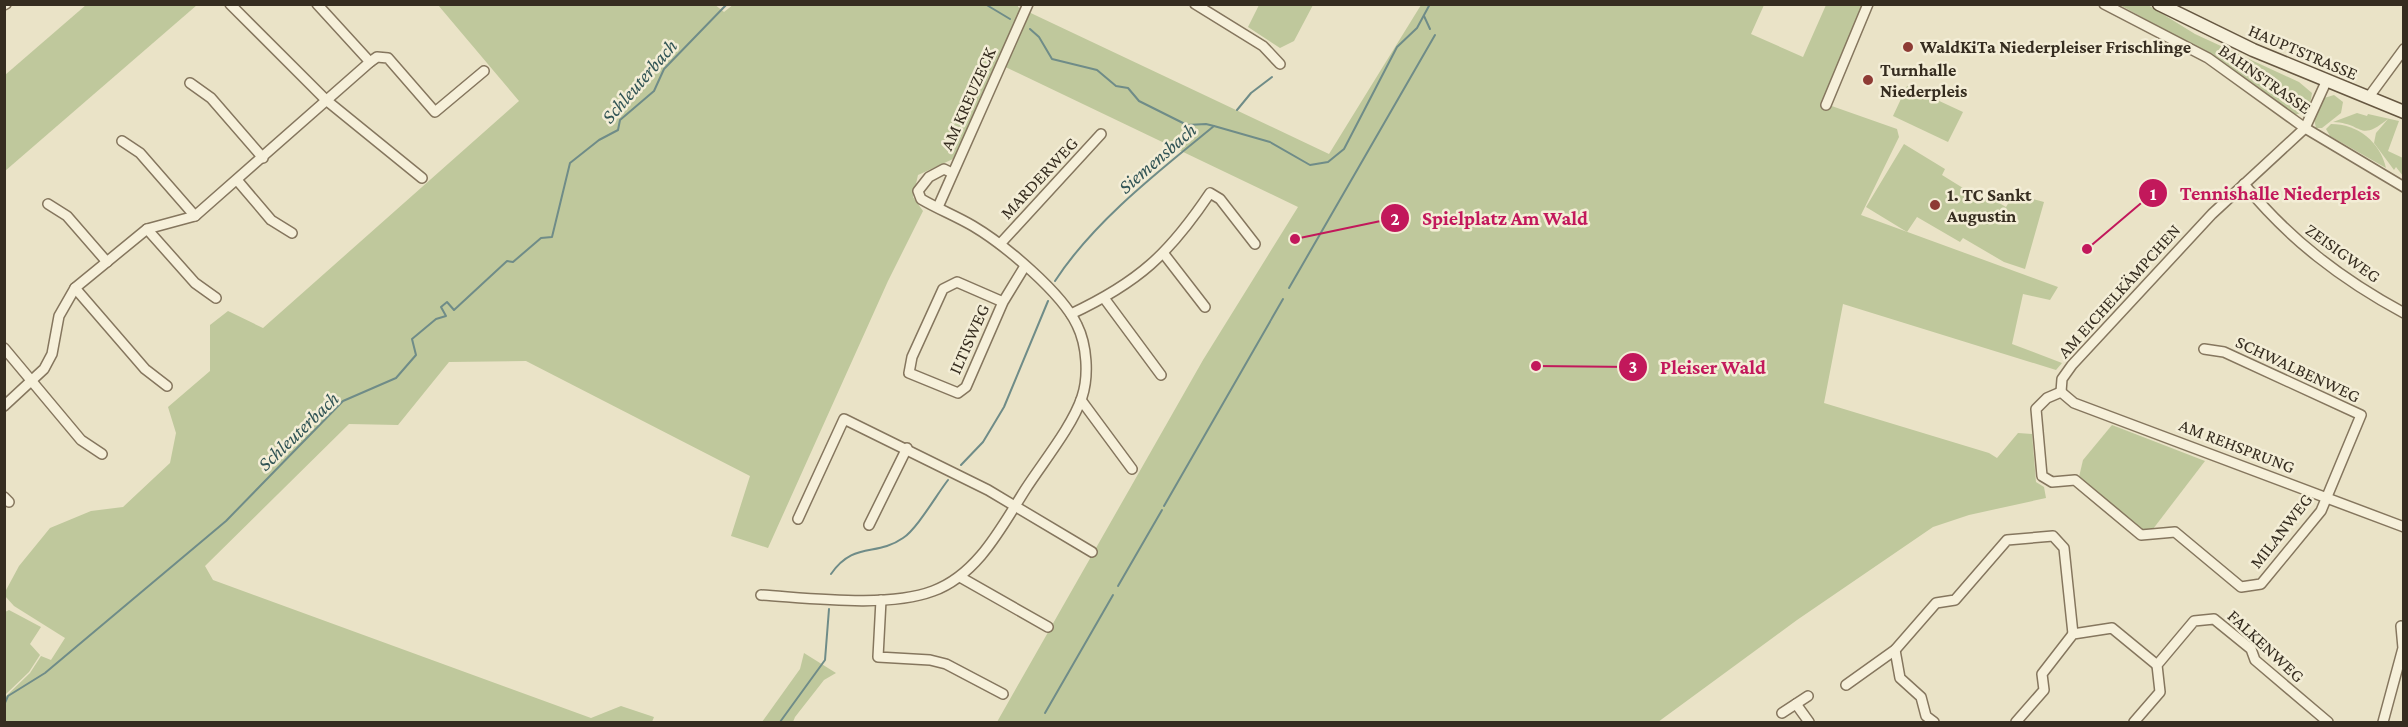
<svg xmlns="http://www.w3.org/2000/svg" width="2408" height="727" viewBox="0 0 2408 727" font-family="'Crimson Pro',serif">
  <rect width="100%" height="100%" fill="#eae3c7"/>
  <g fill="#bfc89c">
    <polygon points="714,4 724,12 734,4 1018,5 1018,7 1329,154 1421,5 1764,5 1751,34 1803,57 1826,5 1868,5 1826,104 1897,129 1899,137 1861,215 2058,287 2050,300 2023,294 2012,344 2062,363 2056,370 1843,304 1824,403 1989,453 1997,458 2018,433 2032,434 2036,482 2044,487 2046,498 1969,515 1933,527 1797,620 1658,722 997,722 1203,360 1298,207 997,63 953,159 918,175 913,197 923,211 888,281 768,548 731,536 750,476 526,361 449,362 398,425 349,424 205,566 213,580 591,718 621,706 654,717 652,722 5,722 4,698 30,673 41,656 51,660 65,638 14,606 5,596 5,592 19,566 50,528 91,511 123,507 170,463 176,433 168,407 210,371 210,325 228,311 263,328 519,101 438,5"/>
    <polygon points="86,5 197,5 5,171 5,75"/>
    <polygon points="1259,5 1259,4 1313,5 1294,41 1280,48 1248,27"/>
    <polygon points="2120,5 2148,5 2195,34 2299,82 2312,93 2309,110 2295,115 2212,56"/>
    <polygon points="1907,86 1963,112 1948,142 1893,116"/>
    <polygon points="2334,95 2343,102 2341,113 2322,128 2316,128 2314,119 2324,98"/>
    <path d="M2357 113 2367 116 2368 114 2399 121 2388 151 2403 158V176L2396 167 2394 170 2374 143 2376 133 2388 119C2358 143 2364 123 2333 122Z"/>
    <path d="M2331 124C2358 124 2380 142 2386 168L2330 136 2326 129Z"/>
    <polygon points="1904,144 1945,169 1942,175 1984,201 1987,196 2006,207 2014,194 2044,202 2025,269 2004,262 1963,238 1960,242 1917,217 1907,232 1866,207"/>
    <polygon points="2112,425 2205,461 2153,529 2141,529 2079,477 2083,460"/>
    <polygon points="9,610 41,627 30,644 40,655 29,672 5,695 5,612"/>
    <polygon points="804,653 836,673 824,680 795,717 793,722 762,722 800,669"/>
  </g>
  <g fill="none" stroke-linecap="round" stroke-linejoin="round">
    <g stroke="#6f8c88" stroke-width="2">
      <polyline points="985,4 1010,19"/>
      <polyline points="1424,16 1430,29"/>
      <polyline points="1030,29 1039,37 1052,59 1097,70 1116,86 1128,88 1139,101 1187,125 1206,124 1214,126"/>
      <polyline points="1237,110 1251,93 1272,77"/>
      <path d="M1055 281C1094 221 1159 171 1214 126L1270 142 1310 165 1328 162 1344 149 1397 47 1417 28 1430 4"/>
      <polyline points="1289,288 1435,35"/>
      <polyline points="961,465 983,442 1004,407 1048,301"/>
      <polyline points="1164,506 1283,299"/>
      <path d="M831 574C854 541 876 557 903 538 917 529 937 494 948 480"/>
      <polyline points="1118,586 1162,510"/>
      <polyline points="4,705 8,696 45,673 226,521 343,401 396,378 416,355 412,339 436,319 446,316 441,307 447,302 454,310 507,261 513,262 541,238 552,237 570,163 599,140 618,130 620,120 654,91 664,69 727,4"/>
      <polyline points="1045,713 1113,595"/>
      <polyline points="780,722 825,660 829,609"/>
    </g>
    <g stroke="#85765e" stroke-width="12">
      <g id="minor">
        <polyline points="230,4 326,100 422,178"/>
        <polyline points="317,4 370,62"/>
        <polyline points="1195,4 1263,46 1280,64"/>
        <polyline points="2104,4 2208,58 2305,128 2404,187"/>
        <polyline points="4,5 6,4"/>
        <polyline points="190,83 211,98 263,158"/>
        <polyline points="2368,98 2404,49"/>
        <polyline points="1826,105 1868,4"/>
        <polyline points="122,141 140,153 195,216"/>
        <polyline points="237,180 271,220 292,233"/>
        <path d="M2244 184C2289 239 2341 279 2404 313"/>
        <polyline points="48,204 67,216 107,262"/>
        <polyline points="938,207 1028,4"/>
        <polyline points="147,229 195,283 216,298"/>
        <polyline points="1000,244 1101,134"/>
        <polyline points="1164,254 1205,307"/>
        <polyline points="75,288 145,369 167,386"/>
        <polyline points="1104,298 1161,375"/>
        <polyline points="1003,302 957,282 943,289 912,357 909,373 958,393 966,387 1003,302 1025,266"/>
        <path d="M1071 314C1139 282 1169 254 1210 193L1220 199 1255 244"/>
        <polyline points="4,348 81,440 102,454"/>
        <polyline points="2061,392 2047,398 2036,409 2042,476 2052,482 2075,480 2141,535 2175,532 2241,587 2261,584 2321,511 2361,415 2224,352 2204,349"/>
        <polyline points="2061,392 2062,379 2072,365 2212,214 2305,128 2326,82"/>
        <polyline points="2061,392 2074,403 2404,527"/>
        <polyline points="1081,400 1132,469"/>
        <polyline points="4,406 44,369 52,354 59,316 75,288 147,229 195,216 370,62 377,57 388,58 435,112 484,71"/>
        <polyline points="4,497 9,502"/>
        <polyline points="798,519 844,419 988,490 1092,552"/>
        <polyline points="869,525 907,448"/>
        <polyline points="960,577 1048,627"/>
        <path d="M761 595C810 598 888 608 933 591 977 575 1001 528 1025 490 1043 462 1072 427 1082 397 1089 376 1087 345 1077 325 1062 293 1005 245 973 226 956 216 938 209 921 199L918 191 929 177 944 169 952 173"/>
        <polyline points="881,600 878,657 930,660 946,664 1003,694"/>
        <polyline points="1895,650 1900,678 1921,697 1926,716 1934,722"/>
        <polyline points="1846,685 1895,650 1936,603 1955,600 2007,540 2053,536 2064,548 2073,634"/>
        <polyline points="1796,704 1809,722"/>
        <polyline points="1782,713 1808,696"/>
        <polyline points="2016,722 2044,690 2042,674 2073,634 2112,628 2157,665"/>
        <polyline points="2134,722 2160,692 2157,665 2194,621 2214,619 2251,649 2255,660 2328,722"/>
        <polyline points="2383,722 2403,648 2401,626"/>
      </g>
    </g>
    <g stroke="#665741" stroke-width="15">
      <polyline id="secondary" points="2159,4 2253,50 2404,112"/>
    </g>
    <use href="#minor" stroke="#f6f0da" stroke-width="9"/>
    <use href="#secondary" stroke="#f6f0da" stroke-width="12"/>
  </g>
  <g fill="#8e3b34" stroke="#f3edd6" stroke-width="2">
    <circle cx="1908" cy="47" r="6"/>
    <circle cx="1868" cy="80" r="6"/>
    <circle cx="1935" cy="205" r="6"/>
  </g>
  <g text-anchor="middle" stroke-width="5" stroke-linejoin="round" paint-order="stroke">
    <g font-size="18" font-weight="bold" fill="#362d20" stroke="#f3edd6" text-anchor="start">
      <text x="1920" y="53">WaldKiTa Niederpleiser Frischlinge</text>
      <text x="1880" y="76">Turnhalle<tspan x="1880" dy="21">Niederpleis</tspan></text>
      <text x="1947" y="201">1. TC Sankt<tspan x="1947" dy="21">Augustin</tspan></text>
    </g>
    <g font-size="18" fill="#362d20" stroke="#f3edd6">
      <text transform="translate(2303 52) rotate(23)" y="6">HAUPTSTRASSE</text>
      <text transform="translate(2265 79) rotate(35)" y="6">BAHNSTRASSE</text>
      <text transform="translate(968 99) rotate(-66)" y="6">AM KREUZECK</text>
      <text transform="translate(1039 178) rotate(-47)" y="6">MARDERWEG</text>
      <text transform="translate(2343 253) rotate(36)" y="6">ZEISIGWEG</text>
      <text transform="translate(2119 291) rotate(-48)" y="6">AM EICHELKÄMPCHEN</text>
      <text transform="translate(969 339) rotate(-66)" y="6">ILTISWEG</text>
      <text transform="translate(2298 369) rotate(25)" y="6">SCHWALBENWEG</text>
      <text transform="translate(2237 446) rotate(21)" y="6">AM REHSPRUNG</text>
      <text transform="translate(2281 531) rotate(-52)" y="6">MILANWEG</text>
      <text transform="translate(2266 646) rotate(43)" y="6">FALKENWEG</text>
    </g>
    <g font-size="20" font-style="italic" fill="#315455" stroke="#f3edd6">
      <text transform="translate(639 81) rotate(-49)" y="7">Schleuterbach</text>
      <text transform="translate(1157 158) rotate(-41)" y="7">Siemensbach</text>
      <text transform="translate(298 431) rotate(-44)" y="7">Schleuterbach</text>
    </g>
  </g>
  <path fill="none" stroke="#c2185b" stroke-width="2" d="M2087 249L2153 193M1295 239L1395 218M1536 366L1633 367"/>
  <g fill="#c2185b" stroke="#f3edd6" stroke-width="2">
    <circle cx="2087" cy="249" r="6"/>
    <circle cx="1295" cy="239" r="6"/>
    <circle cx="1536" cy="366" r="6"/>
    <circle cx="2153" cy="193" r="15"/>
    <circle cx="1395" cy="218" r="15"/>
    <circle cx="1633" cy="367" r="15"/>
  </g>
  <g font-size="18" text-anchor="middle" font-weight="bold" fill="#fff">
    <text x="2153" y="200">1</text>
    <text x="1395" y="225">2</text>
    <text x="1633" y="373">3</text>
  </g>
  <g font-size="20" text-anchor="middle" font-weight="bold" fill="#c2185b" stroke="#f3edd6" stroke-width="5" stroke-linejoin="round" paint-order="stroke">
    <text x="2280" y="200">Tennishalle Niederpleis</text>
    <text x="1505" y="225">Spielplatz Am Wald</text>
    <text x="1713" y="374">Pleiser Wald</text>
  </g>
  <rect width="2408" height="727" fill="none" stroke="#362d20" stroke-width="12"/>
</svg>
